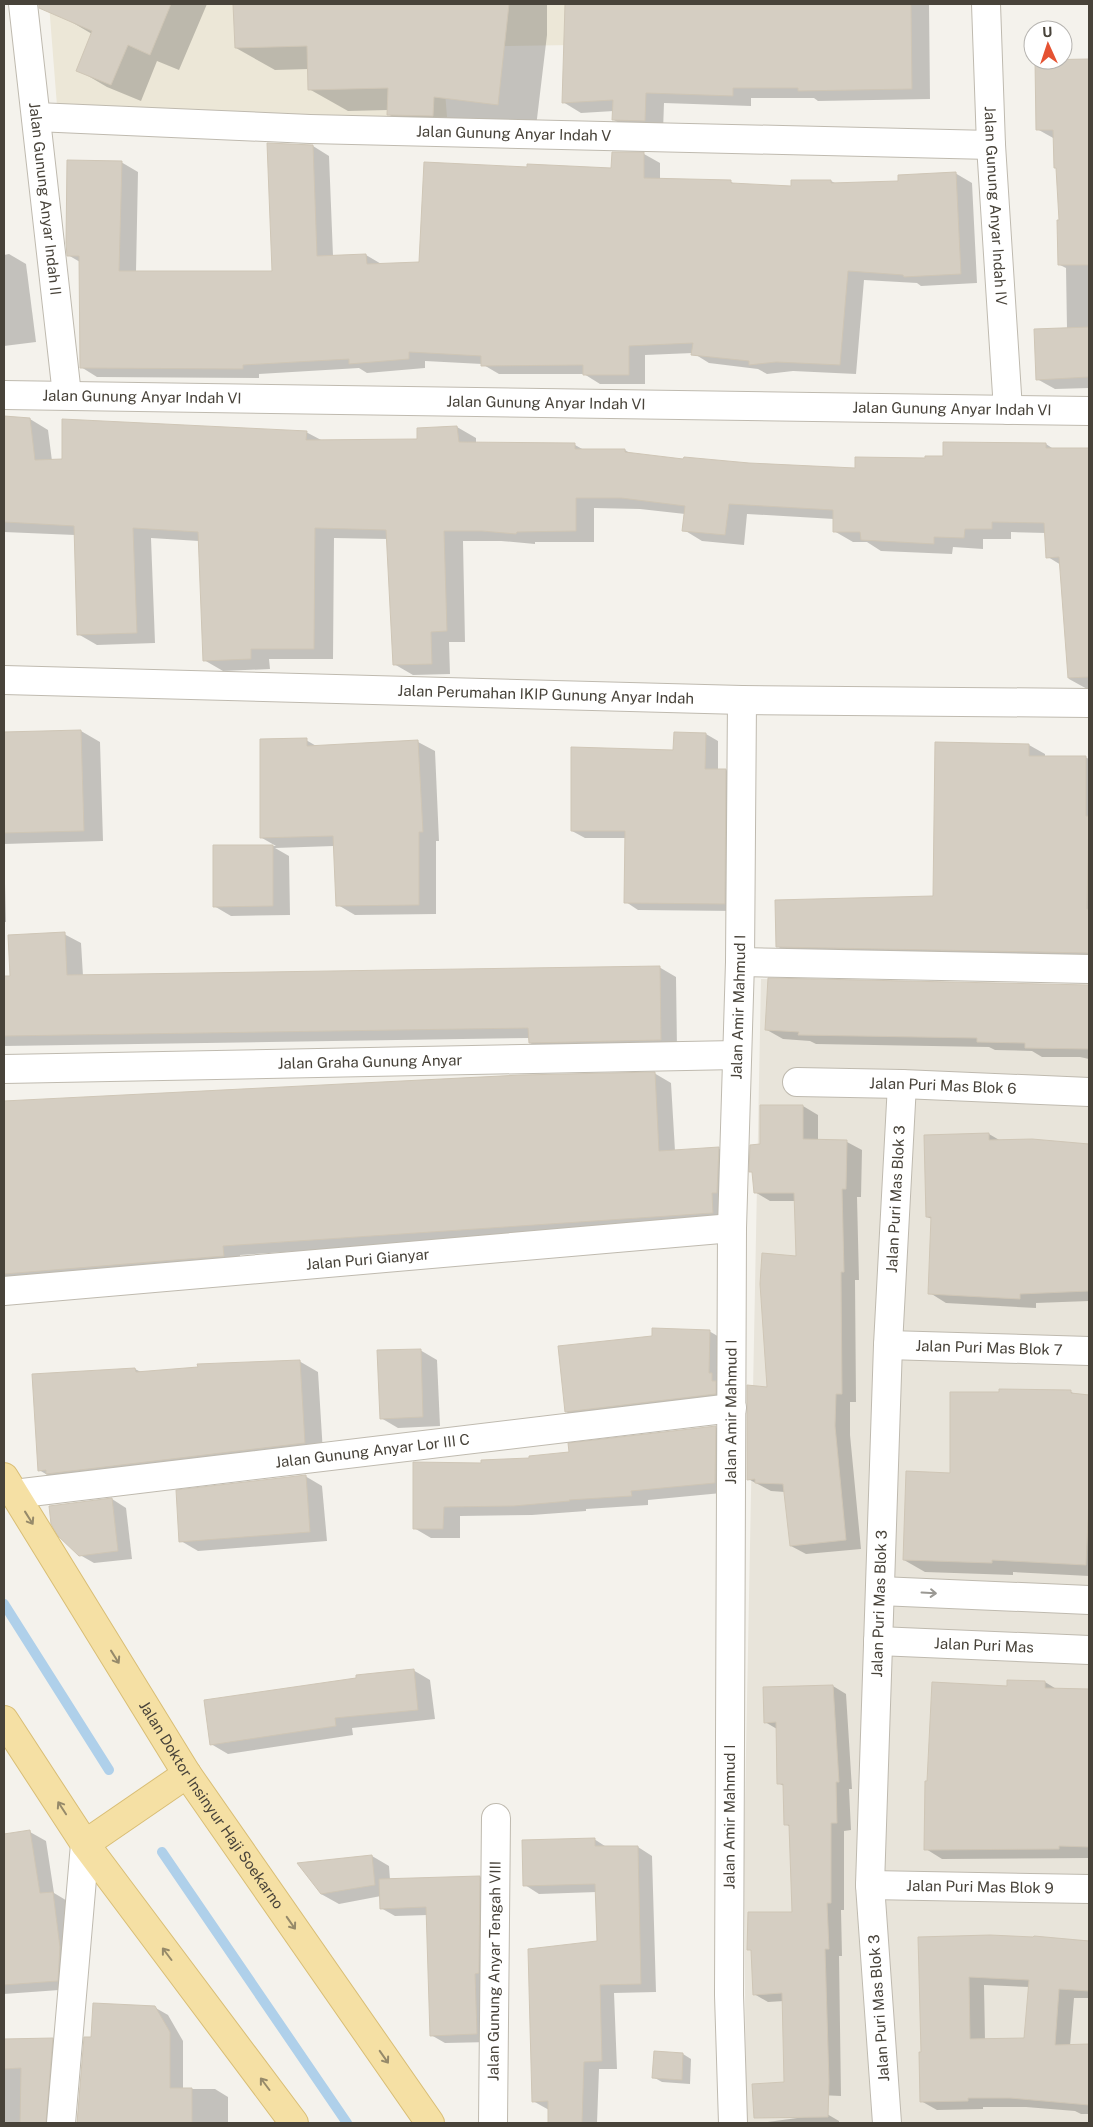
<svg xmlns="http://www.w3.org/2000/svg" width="1093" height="2127" viewBox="0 0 1093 2127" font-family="'Public Sans',sans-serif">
  <rect width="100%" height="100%" fill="#f4f2ec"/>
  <polygon fill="#e8e4da" points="761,979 1089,987 1089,2123 746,2123 744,1854"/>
  <g fill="#ece7d7">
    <polygon points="49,4 444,4 443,66 447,117 433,119 57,106"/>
    <polygon points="453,4 639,4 639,44 454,47"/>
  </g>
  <g fill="#0003" fill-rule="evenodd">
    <polygon points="68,4 207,4 179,70 157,61 141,101 107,87 78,70 92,34 63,17"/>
    <polygon points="234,4 547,4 547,35 536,127 472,118 471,138 427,137 388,114 388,110 348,111 309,89 309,69 275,70 236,48"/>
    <polygon points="566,4 929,4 930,99 818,101 814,98 751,98 751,106 664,103 663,131 632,130 614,120 614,111 581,113 563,102"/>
    <polygon points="1089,60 1089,388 1055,389 1037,379 1067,329 1066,268 1060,265 1060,222 1057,169 1055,167 1055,139 1037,129 1036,61"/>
    <polygon points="313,146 329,156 333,256 366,255 383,265 421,263 528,168 612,169 644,154 660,163 660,180 731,182 735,184 792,187 792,181 831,181 837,184 900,182 955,173 972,183 977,283 921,286 917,283 864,280 856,374 793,371 767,374 758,369 709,363 693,353 645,355 645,384 600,384 584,374 499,374 482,364 425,361 425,368 367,373 359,368 259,374 259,378 97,377 81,367 80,262 68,255 121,162 138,172 136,272 273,272"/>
    <polygon points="9,254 26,264 36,342 4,346 4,255"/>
    <polygon points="4,418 30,419 48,430 52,461 306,432 323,441 419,440 457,427 476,438 476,443 575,445 584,450 625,450 631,454 685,460 856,470 944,457 944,443 1046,444 1055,450 1089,449 1089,690 1069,679 1061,565 1048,557 1046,533 1011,532 1011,539 983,539 983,549 953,547 952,554 881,551 867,542 853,542 834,531 834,519 747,514 744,545 702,541 684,530 685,514 640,509 594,508 594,542 535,542 535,544 501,541 463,541 465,642 449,642 450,674 413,675 394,664 388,539 334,538 333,659 269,659 270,669 223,671 204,660 199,541 151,538 155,643 97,645 78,634 75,535 4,532"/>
    <polygon points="81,731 100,742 103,841 4,844 6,922 4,922 4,733"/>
    <polygon points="706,734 718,741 718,770 726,770 738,777 737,911 638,910 626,902 626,838 585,838 572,831 674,751"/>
    <polygon points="306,740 318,747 418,742 435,751 439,841 436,841 436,914 355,915 338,905 334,846 275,848 289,856 290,915 231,916 214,906 214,846 276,846 262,838"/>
    <polygon points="1029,745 1045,754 1045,757 1085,757 1089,759 1089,962 793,956 777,946 935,897"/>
    <polygon points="64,934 81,943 83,976 659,967 676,977 677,1049 547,1052 530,1043 530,1038 4,1046 4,977 11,977"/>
    <polygon points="769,979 1089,986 1089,1059 1080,1057 1042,1057 1032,1051 995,1050 989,1047 816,1044 810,1041 783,1039 767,1030"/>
    <polygon points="654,1073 671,1083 675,1151 718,1148 735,1158 730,1223 240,1255 240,1266 4,1282 4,1103 521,1076"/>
    <polygon points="803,1106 818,1115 818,1141 847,1142 862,1150 861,1197 857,1197 859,1280 855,1280 856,1402 850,1402 850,1435 861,1549 806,1554 791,1546 785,1492 771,1491 748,1479 797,1257 796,1201 770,1201 755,1192 754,1173 751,1171 761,1146"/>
    <polygon points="989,1134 1001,1141 1032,1141 1089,1145 1089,1301 1036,1303 1036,1308 946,1303 930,1293 932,1219 927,1217"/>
    <polygon points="709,1331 726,1341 732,1403 583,1421 566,1412"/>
    <polygon points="420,1350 437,1360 440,1426 398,1428 381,1418"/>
    <polygon points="299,1361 318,1372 323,1453 58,1481 39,1470 135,1369 141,1372"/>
    <polygon points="1071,1392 1077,1395 1089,1396 1089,1576 1013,1572 1013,1575 925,1572 904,1560 951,1474"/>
    <polygon points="715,1427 732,1437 732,1492 648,1500 648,1505 586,1509 586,1511 532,1515 460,1516 460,1538 431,1538 414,1528 482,1464 570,1453"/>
    <polygon points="305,1476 322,1486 327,1541 198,1551 181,1541"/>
    <polygon points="112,1499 126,1508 132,1559 94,1563 80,1555"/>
    <polygon points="413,1670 430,1680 435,1719 352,1728 353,1735 228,1754 211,1744"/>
    <polygon points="1045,1682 1058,1690 1089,1691 1089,1858 942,1859 926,1849 1008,1687"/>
    <polygon points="833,1686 846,1694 852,1789 849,1789 851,1830 844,1831 844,1910 841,1910 842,1956 839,1956 841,2096 799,2094 784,2001 768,2002 754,1994 752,1951 749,1949 793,1913 790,1827 786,1824 784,1786 778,1783 777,1729 765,1722"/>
    <polygon points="30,1832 46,1841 54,1893 69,1902 73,1989 4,1994 4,1836"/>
    <polygon points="594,1839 608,1848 638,1847 652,1856 656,1992 614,1993 617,2069 599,2069 597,2123 549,2123 549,2110 533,2101 598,1942 597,1892 539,1894 525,1885"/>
    <polygon points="372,1856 389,1866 390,1880 480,1877 493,1885 490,2042 445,2043 431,2035 428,1915 395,1916 381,1908 381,1896 339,1904 321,1894"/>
    <path d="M1035 1937 1089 1941V1998H1074L1070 2046 1089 2045V2114H1081L1075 2111 1026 2107H983V2109L937 2110 921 2101 923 2053 919 1938ZM984 1985 1030 1987 1025 2039 985 2040Z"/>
    <polygon points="154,2007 168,2015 183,2041 183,2089 215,2089 228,2097 228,2123 77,2123 85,2038 92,2038"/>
    <polygon points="52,2039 68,2048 63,2123 4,2123 4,2040"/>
    <polygon points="655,2052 683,2054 691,2059 690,2084 662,2082 653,2077"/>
    <polygon points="827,2114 839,2121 839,2123 761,2123"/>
  </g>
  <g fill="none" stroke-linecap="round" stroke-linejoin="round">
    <g stroke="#afd0ea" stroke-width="10">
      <polyline points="4,1604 109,1770"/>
      <polyline points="162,1852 347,2123"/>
    </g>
  </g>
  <g fill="#d5cec2" stroke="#cfc6b6" fill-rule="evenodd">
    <polygon points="39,4 171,4 150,55 128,45 111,85 76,71 92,31 39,8"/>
    <polygon points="233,4 509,4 498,105 434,97 433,116 387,115 388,88 308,90 307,46 235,48"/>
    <polygon points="565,4 911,4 912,89 798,91 798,88 733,88 733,96 646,93 645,121 612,120 613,100 562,103"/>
    <polygon points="1089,59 1089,265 1058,265 1057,220 1059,220 1056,168 1054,168 1053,130 1036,130 1035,60"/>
    <polygon points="267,143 313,145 317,256 366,254 367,264 419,262 424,162 527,167 527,164 611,168 612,152 644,152 644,178 731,180 731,183 791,186 791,180 831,180 831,183 898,181 898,175 956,172 961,274 904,277 903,275 848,271 840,365 776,362 749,365 749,361 691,355 693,343 629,346 629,375 583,375 583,365 481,366 481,356 409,352 409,359 349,364 349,359 243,365 243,369 80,368 79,256 67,256 66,243 67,160 122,161 119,271 272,271"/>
    <polygon points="1089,327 1089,377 1036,380 1034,329"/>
    <polygon points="4,416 30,418 35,460 62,459 62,419 307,431 306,440 417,439 417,428 457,426 459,442 575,443 575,449 625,449 625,452 683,459 684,457 749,463 855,468 855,457 925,458 925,456 943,456 943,442 1046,443 1046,448 1089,448 1089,677 1068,678 1059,557 1046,558 1044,523 992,522 992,529 965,529 964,538 934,537 934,544 861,540 860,532 833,532 833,510 729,504 725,535 682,531 685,506 621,498 576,498 576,531 517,532 516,534 482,531 444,531 447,631 431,632 432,664 393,665 386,530 315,528 314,649 251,649 251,659 203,661 198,532 133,528 137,633 77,635 74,526 4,522"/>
    <polygon points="81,730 84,831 4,833 4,732"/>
    <polygon points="674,732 706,733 705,769 726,769 725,904 624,903 625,831 571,831 571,747 673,750"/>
    <polygon points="307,738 307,746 418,740 423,832 419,832 419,905 336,906 333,836 260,838 260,739"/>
    <polygon points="935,742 1029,744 1029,756 1086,756 1086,816 1089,816 1087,909 1089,909 1089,953 776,947 775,900 933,896"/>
    <polygon points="213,845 273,845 273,906 213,907"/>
    <polygon points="65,932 67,975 660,966 661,1040 529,1043 528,1028 4,1036 4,976 10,976 8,935"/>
    <polygon points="768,978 1089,985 1089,1049 1025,1048 1025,1043 977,1042 977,1038 798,1035 799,1032 765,1030"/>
    <polygon points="655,1072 659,1151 719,1147 717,1193 712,1193 713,1213 223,1246 224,1256 4,1274 4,1101 521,1075"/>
    <polygon points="760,1105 803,1105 803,1139 847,1140 846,1189 842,1189 844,1272 841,1272 842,1394 836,1394 835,1426 846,1540 790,1546 783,1484 755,1483 755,1479 747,1480 747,1385 767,1387 760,1284 762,1253 796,1256 794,1193 754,1193 752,1172 749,1172 750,1145 760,1144"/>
    <polygon points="989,1133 989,1140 1032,1139 1089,1144 1089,1291 1020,1294 1020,1299 928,1294 931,1217 926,1217 924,1135"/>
    <polygon points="652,1328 710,1330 709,1373 712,1373 712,1381 716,1381 716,1394 565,1412 558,1346 652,1336"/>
    <polygon points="421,1349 423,1417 380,1419 377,1350"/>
    <polygon points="300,1360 305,1443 46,1474 46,1470 38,1471 32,1374 135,1368 136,1372 198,1367 197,1364"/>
    <polygon points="999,1389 1071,1390 1071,1393 1089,1395 1089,1498 1086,1565 992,1560 992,1563 903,1560 906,1471 950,1473 950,1392 999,1392"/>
    <polygon points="716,1426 715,1483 631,1491 632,1496 569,1500 570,1501 514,1506 444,1507 443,1529 413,1529 413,1462 481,1463 481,1460 529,1458 529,1456 569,1452 568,1443"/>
    <polygon points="306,1475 310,1532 179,1542 176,1490"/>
    <polygon points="112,1498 118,1551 79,1556 58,1536 51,1524 49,1506"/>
    <polygon points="414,1669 418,1710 335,1718 336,1726 210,1745 204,1700 356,1678 356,1675"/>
    <polygon points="1007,1680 1045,1681 1045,1688 1089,1689 1089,1847 1059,1846 1059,1849 924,1850 925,1781 927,1781 932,1682 1007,1686"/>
    <polygon points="833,1685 839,1782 836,1782 837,1823 831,1823 831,1903 827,1903 829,1949 825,1949 829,2082 828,2117 754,2118 752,2084 784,2082 782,1993 753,1995 751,1950 747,1950 748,1912 792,1912 789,1825 784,1825 783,1784 777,1784 776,1722 764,1723 763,1687"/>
    <polygon points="30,1830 40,1893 53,1892 60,1947 58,1981 4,1985 4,1834"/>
    <polygon points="595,1838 595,1846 638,1846 641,1984 600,1985 602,2061 584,2062 582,2123 548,2123 548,2101 532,2102 528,1949 597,1941 595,1884 523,1886 522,1840"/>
    <polygon points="372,1855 375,1885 321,1894 297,1863"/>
    <polygon points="480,1876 479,1973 475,1974 477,2034 430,2036 426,1907 380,1909 379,1879"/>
    <path d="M990 1935 1033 1937 1034 1936 1089 1941V1991L1059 1989 1055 2045 1089 2044V2105L1010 2098H968V2101L920 2102 919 2052H921L918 1937ZM969 1977 1029 1980 1024 2038 970 2039Z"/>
    <polygon points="93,2003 155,2006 170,2032 170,2088 192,2088 192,2123 77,2123 84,2037 91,2037"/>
    <polygon points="53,2038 46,2123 20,2123 21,2068 4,2069 4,2039"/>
    <polygon points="654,2051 683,2053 682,2080 652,2078"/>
  </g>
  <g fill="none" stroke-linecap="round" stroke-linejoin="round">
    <g stroke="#bfbaaf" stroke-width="30">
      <g id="street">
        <path id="s1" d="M23 4 67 395"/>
        <path id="s2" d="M986 4 991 145 1008 410"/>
        <path id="s3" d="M36 117 310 129 991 145"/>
        <path id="s4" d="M4 395 1089 411"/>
        <path id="s5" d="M4 680 742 700 1089 703"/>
        <polyline points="740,962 1089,969"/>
        <path id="s6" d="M4 1069 737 1055"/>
        <path id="s7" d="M797 1082 902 1084 1089 1092"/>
        <path id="s8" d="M4 1291 732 1228"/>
        <path id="s9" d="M888 1345 1089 1351"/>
        <path id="s10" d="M14 1494 732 1408"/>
        <polyline points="880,1591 1089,1600"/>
        <path id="s11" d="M878 1641 1089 1650"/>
        <path id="s12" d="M870 1885 1089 1889"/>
        <polyline points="61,2123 85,1844"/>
        <path id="s13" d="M493 2123 496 1818"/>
        <path id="s14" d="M733 2123 729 1995 732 1228 740 962 742 700"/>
        <path id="s15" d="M887 2123 870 1885 888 1345 902 1084"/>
      </g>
    </g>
    <g stroke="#d9be75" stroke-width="30">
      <g id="primary">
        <path id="s16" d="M4 1477 187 1774 430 2123"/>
        <polyline points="4,1720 85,1844 294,2123"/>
        <polyline points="85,1844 187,1774"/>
      </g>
    </g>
    <use href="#street" stroke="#fff" stroke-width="28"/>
    <use href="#primary" stroke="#f5e0a4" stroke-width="28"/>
  </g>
  <defs><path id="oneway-shaft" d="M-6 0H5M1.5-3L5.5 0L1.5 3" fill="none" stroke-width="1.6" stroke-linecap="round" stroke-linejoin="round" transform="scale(1.25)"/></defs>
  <g stroke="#968a6a">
    <use href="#oneway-shaft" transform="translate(29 1518) rotate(58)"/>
    <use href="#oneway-shaft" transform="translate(115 1657) rotate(58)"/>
    <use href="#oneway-shaft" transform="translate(62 1808) rotate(-123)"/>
    <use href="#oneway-shaft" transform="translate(291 1923) rotate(55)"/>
    <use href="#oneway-shaft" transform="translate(167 1954) rotate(-127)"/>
    <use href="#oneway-shaft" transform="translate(384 2057) rotate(55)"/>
    <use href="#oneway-shaft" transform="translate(265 2084) rotate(-127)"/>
  </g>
  <use stroke="#9a9893" href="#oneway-shaft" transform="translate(929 1593) rotate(3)"/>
  <g text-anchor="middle" stroke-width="4" stroke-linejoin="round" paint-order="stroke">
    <g font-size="15" fill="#48433a" stroke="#fff">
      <text dy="5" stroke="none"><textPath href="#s3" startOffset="478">Jalan Gunung Anyar Indah V</textPath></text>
      <text dy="5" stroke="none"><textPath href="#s1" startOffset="196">Jalan Gunung Anyar Indah II</textPath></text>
      <text dy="5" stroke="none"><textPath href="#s2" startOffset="202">Jalan Gunung Anyar Indah IV</textPath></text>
      <text dy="5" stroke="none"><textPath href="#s4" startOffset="138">Jalan Gunung Anyar Indah VI</textPath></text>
      <text dy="5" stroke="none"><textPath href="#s4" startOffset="542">Jalan Gunung Anyar Indah VI</textPath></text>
      <text dy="5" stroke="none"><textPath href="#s4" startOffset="948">Jalan Gunung Anyar Indah VI</textPath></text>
      <text dy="5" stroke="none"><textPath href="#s5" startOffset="542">Jalan Perumahan IKIP Gunung Anyar Indah</textPath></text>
      <text dy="5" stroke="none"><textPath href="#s14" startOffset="1116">Jalan Amir Mahmud I</textPath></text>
      <text dy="5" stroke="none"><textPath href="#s6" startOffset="366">Jalan Graha Gunung Anyar</textPath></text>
      <text dy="5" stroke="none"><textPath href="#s7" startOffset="146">Jalan Puri Mas Blok 6</textPath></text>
      <text dy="5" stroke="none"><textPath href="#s15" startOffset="925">Jalan Puri Mas Blok 3</textPath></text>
      <text dy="5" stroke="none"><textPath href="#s8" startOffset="365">Jalan Puri Gianyar</textPath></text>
      <text dy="5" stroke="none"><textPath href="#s9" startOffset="101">Jalan Puri Mas Blok 7</textPath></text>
      <text dy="5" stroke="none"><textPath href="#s14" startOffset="711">Jalan Amir Mahmud I</textPath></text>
      <text dy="5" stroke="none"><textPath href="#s10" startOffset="361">Jalan Gunung Anyar Lor III C</textPath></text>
      <text dy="5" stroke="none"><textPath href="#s15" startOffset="520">Jalan Puri Mas Blok 3</textPath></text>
      <text dy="5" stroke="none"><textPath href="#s11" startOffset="106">Jalan Puri Mas</textPath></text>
      <text dy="5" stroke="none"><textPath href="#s16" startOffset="388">Jalan Doktor Insinyur Haji Soekarno</textPath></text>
      <text dy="5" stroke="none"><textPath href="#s14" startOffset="306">Jalan Amir Mahmud I</textPath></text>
      <text dy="5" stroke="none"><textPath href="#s12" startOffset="110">Jalan Puri Mas Blok 9</textPath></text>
      <text dy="5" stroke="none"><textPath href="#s13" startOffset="152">Jalan Gunung Anyar Tengah VIII</textPath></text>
      <text transform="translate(879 2008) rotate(-94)" y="5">Jalan Puri Mas Blok 3</text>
    </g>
  </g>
  <rect width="1093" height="2127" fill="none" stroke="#48433a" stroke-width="10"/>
  <g transform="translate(1048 45) rotate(357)"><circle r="24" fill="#ffffff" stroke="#b6b4b0"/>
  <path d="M0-4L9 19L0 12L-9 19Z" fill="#e55232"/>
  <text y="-8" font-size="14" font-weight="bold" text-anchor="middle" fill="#48433a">U</text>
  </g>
</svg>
